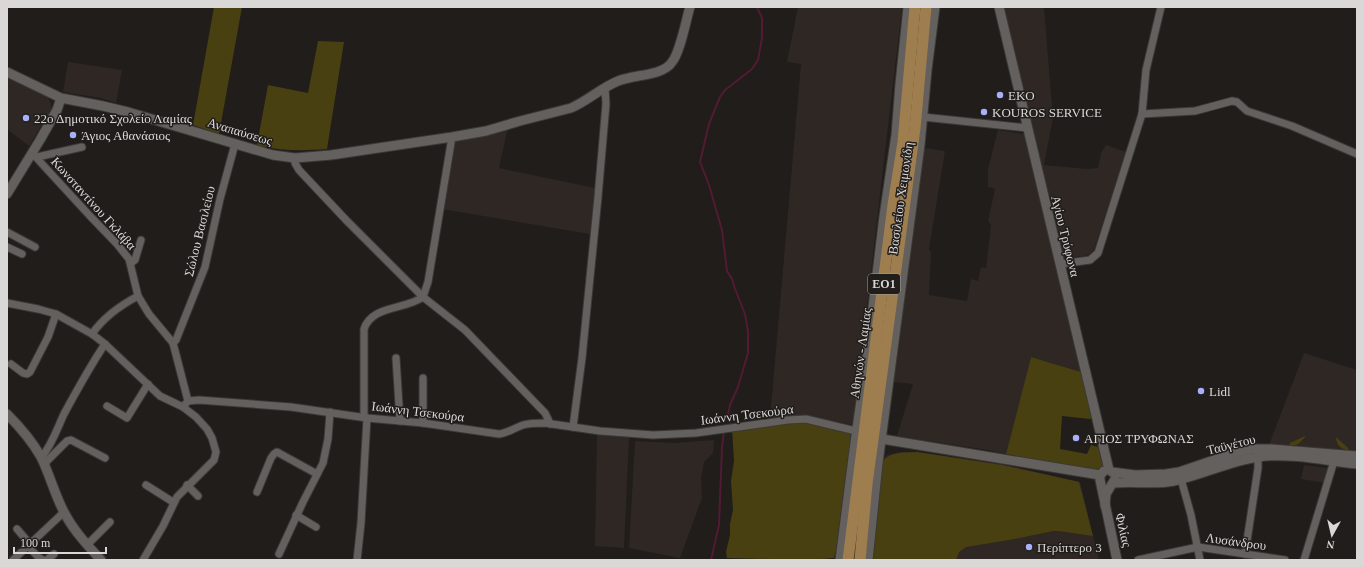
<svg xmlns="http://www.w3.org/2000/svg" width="1364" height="567" viewBox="0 0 1364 567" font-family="'Times New Roman',serif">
  <rect width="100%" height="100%" fill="#201d1b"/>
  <g fill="#2f2723">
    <polygon points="798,7 902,7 853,425 805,415 770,418 801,64 787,62"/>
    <polygon points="1002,7 1044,7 1053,118 1044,165 1087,169 1098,168 1101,153 1106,145 1126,152 1094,249 1091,253 1085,256 1062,258"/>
    <polygon points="68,62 122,70 116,103 101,98 63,92"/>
    <polygon points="7,78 46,96 50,101 52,108 29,146 7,129"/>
    <polygon points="508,127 499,168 595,188 590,234 442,209 455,140"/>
    <polygon points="998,130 1024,134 1081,372 1031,357 1006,454 988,450 897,436 913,384 894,382 924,150 927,148 945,151 929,249 931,252 929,295 967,301 971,279 978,281 981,267 986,268 987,260 991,225 988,221 995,189 988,187 988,169"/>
    <polygon points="1304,353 1357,370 1357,453 1269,445"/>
    <polygon points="597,434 629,437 624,548 595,546"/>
    <polygon points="714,440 713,453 704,462 701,479 702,498 680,558 629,548 635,441 674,443"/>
    <polygon points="900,452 917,452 1002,464 1080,482 1099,560 871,560 881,461 887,455"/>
    <polygon points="1304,465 1329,468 1325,483 1301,479"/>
  </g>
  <g fill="#484011">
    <polygon points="214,7 242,7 219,134 193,125"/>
    <path d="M318 41 344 42 327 149C302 151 280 151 257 145L268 85 308 93Z"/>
    <polygon points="1031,357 1081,372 1092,417 1090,419 1062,416 1060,449 1087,454 1091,445 1098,447 1103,467 1095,470 1006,454"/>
    <polygon points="805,421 847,431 851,434 836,551 834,558 809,560 727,558 726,552 730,535 730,524 733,510 731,481 734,461 732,429"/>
    <path d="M1305 437C1301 442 1297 447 1289 445L1290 443 1305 436Z"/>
    <path d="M1336 437 1348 448 1349 450C1341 450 1336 444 1336 437Z"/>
    <path d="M917 452 1002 465 1079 482 1093 536 1059 531H1053L1015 539 966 547 959 552 956 560H872L882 462C891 451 904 453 917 452Z"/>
  </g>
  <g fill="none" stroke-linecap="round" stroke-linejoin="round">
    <g stroke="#521b33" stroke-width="2">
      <polyline points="727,419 730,405 738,387 748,353 748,331 745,314 735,289 732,279 727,271 722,230 709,185 700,162 709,124 720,97 725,90 752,69 758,60 762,38 762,18 757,7"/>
      <polyline points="711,560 719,525 722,447 724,431"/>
    </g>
    <g stroke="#3b3938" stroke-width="9">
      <g id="minor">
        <polyline points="1142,114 1195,111 1232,101 1237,102 1247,111 1292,126 1357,154"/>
        <polyline points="923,117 1027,128"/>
        <polyline points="32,153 90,216 117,244 129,259 138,296 149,314 173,343 188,401"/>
        <polyline points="37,157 82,147"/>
        <polyline points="295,158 295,163 299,170 347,221 423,297 465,330 545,413 548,419 550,424"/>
        <polyline points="7,232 35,247"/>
        <polyline points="7,247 22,254"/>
        <polyline points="131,263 135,260 141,240"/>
        <polyline points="1060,264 1090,260 1098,253 1142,114 1146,70 1161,7"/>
        <polyline points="7,303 38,309 56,314 92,334 105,344 160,396 183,407 196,417 207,429 212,438 216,452 214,460 177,497 163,526 143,560"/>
        <path d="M92 334C103 318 121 305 138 296"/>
        <polyline points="173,343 176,340 205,267 220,199 235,144"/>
        <polyline points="396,358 400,421"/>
        <polyline points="11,364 23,373 27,374 30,372 48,337 56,314"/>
        <polyline points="423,378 423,423"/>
        <polyline points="107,406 127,418 148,384"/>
        <path d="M183 407 188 401 199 400 291 407 367 418 423 423 499 434C508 433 514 428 523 425 530 423 538 423 545 423L600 431 653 435 696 433 788 420 806 419 856 431"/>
        <path d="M364 417V329C372 305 405 310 423 297L428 282 452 137"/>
        <polyline points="573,427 582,358 598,197 606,104 605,88"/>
        <path d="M41 458C52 445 57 429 64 414 77 390 90 366 105 344"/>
        <polyline points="44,464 67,441 71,440 105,458"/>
        <polyline points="1181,479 1191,515 1200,560"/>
        <polyline points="146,485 173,502"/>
        <polyline points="187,485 198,496"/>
        <polyline points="257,492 271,458 274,454 277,452 317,474"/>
        <polyline points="296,515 316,527"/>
        <polyline points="17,529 30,544"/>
        <polyline points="87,545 110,522"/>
        <polyline points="28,546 38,557 43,560"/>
        <polyline points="279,554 303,502 323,463 328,439 330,412"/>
        <polyline points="1245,554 1258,468 1258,457"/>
        <polyline points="13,560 64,512"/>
        <polyline points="47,560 54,554"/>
        <polyline points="357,560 361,523 367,418"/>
        <polyline points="1138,560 1198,547 1285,560"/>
        <polyline points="1304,560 1334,461"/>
      </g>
    </g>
    <g stroke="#3b3938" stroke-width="11">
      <g id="tertiary">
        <polyline points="999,7 1109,470"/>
        <path d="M7 72 61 98 103 106 128 112 273 155 295 158 331 155 452 137 486 131 520 121 571 108C587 101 601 88 618 81 631 76 644 76 657 72 663 70 669 67 672 62 680 53 686 20 690 7"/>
        <polyline points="7,194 40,140 57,110 61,98"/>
        <path d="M7 414C20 427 32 441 41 457 50 475 55 496 65 514 74 531 88 546 101 560"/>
        <polyline points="882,439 1100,475"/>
        <polyline points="1104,471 1100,475 1100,480 1117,560"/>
        <polyline points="1112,472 1135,475 1166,474 1179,472 1232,454 1252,449 1271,449 1357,456"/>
        <path d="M1114 483C1134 481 1154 485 1174 481 1205 474 1234 459 1266 456 1296 454 1327 461 1357 464"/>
        <polyline points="1105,506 1106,494 1115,479"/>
        <polyline points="840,560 854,450 866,365 884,216 896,135 900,84 908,7"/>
        <polyline points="868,560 878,463 920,145 927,70 935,7"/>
      </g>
    </g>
    <g stroke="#3b3938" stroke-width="13">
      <g id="primary">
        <polyline points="848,560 893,205 903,142 915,7"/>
        <polyline points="860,560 867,484 915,128 926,7"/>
      </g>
    </g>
    <use href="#minor" stroke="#64605e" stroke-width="7"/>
    <use href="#tertiary" stroke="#64605e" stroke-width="9"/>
    <use href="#primary" stroke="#9e7d4e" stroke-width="11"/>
  </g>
  <g fill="#a8b0fc" stroke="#201d1b" stroke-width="1.5">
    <circle cx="1000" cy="95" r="4"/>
    <circle cx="984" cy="112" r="4"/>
    <circle cx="26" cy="118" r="4"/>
    <circle cx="73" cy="135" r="4"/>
    <circle cx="1201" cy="391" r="4"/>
    <circle cx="1076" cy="438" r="4"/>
    <circle cx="1029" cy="547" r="4"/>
  </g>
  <g text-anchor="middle" stroke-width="3" stroke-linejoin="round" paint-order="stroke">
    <rect fill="#201d1b" stroke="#a2a09f" stroke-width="1" x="868" y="274" width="32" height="20" rx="3"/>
    <g font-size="12" font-weight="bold" fill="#dad8d7">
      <text x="884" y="288">ΕΟ1</text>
    </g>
    <g font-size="13" fill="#dad8d7" stroke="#201d1b" text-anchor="start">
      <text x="1008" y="100">EKO</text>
      <text x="992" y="117">KOUROS SERVICE</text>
      <text x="34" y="123">22ο Δημοτικό Σχολείο Λαμίας</text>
      <text x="81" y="140">Άγιος Αθανάσιος</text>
      <text x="1209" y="396">Lidl</text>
      <text x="1084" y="443">ΑΓΙΟΣ ΤΡΥΦΩΝΑΣ</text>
      <text x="1037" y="552">Περίπτερο 3</text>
    </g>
    <g font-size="13" fill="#dad8d7" stroke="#201d1b">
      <text transform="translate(240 131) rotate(17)" y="5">Αναπαύσεως</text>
      <text transform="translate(900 198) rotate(-82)" y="5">Βασιλείου Χειμωνίδη</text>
      <text transform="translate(94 203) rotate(48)" y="5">Κωνσταντίνου Γκλάβα</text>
      <text transform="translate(199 231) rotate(-76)" y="5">Σώλου Βασιλείου</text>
      <text transform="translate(1066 236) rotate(76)" y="5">Αγίου Τρύφωνα</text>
      <text transform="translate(860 353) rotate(-82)" y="5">Αθηνών - Λαμίας</text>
      <text transform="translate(418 411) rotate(7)" y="5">Ιωάννη Τσεκούρα</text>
      <text transform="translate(747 414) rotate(-7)" y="5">Ιωάννη Τσεκούρα</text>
      <text transform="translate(1231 444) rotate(-14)" y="5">Ταϋγέτου</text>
      <text transform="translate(1124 530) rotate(77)" y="5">Φιλίας</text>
      <text transform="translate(1236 541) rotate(8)" y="5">Λυσάνδρου</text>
    </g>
  </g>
  <rect width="1364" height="567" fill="none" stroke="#dad8d7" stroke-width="16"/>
  <g transform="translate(1332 535) rotate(188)" stroke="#201d1b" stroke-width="3" paint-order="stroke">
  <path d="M0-3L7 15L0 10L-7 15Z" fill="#dad8d7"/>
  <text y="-6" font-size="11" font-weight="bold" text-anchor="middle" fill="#dad8d7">N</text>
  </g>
  <path d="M14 547v6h92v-6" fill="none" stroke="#dad8d7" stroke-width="2"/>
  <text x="20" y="547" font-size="12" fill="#dad8d7" stroke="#201d1b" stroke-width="3" paint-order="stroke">100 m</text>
</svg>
